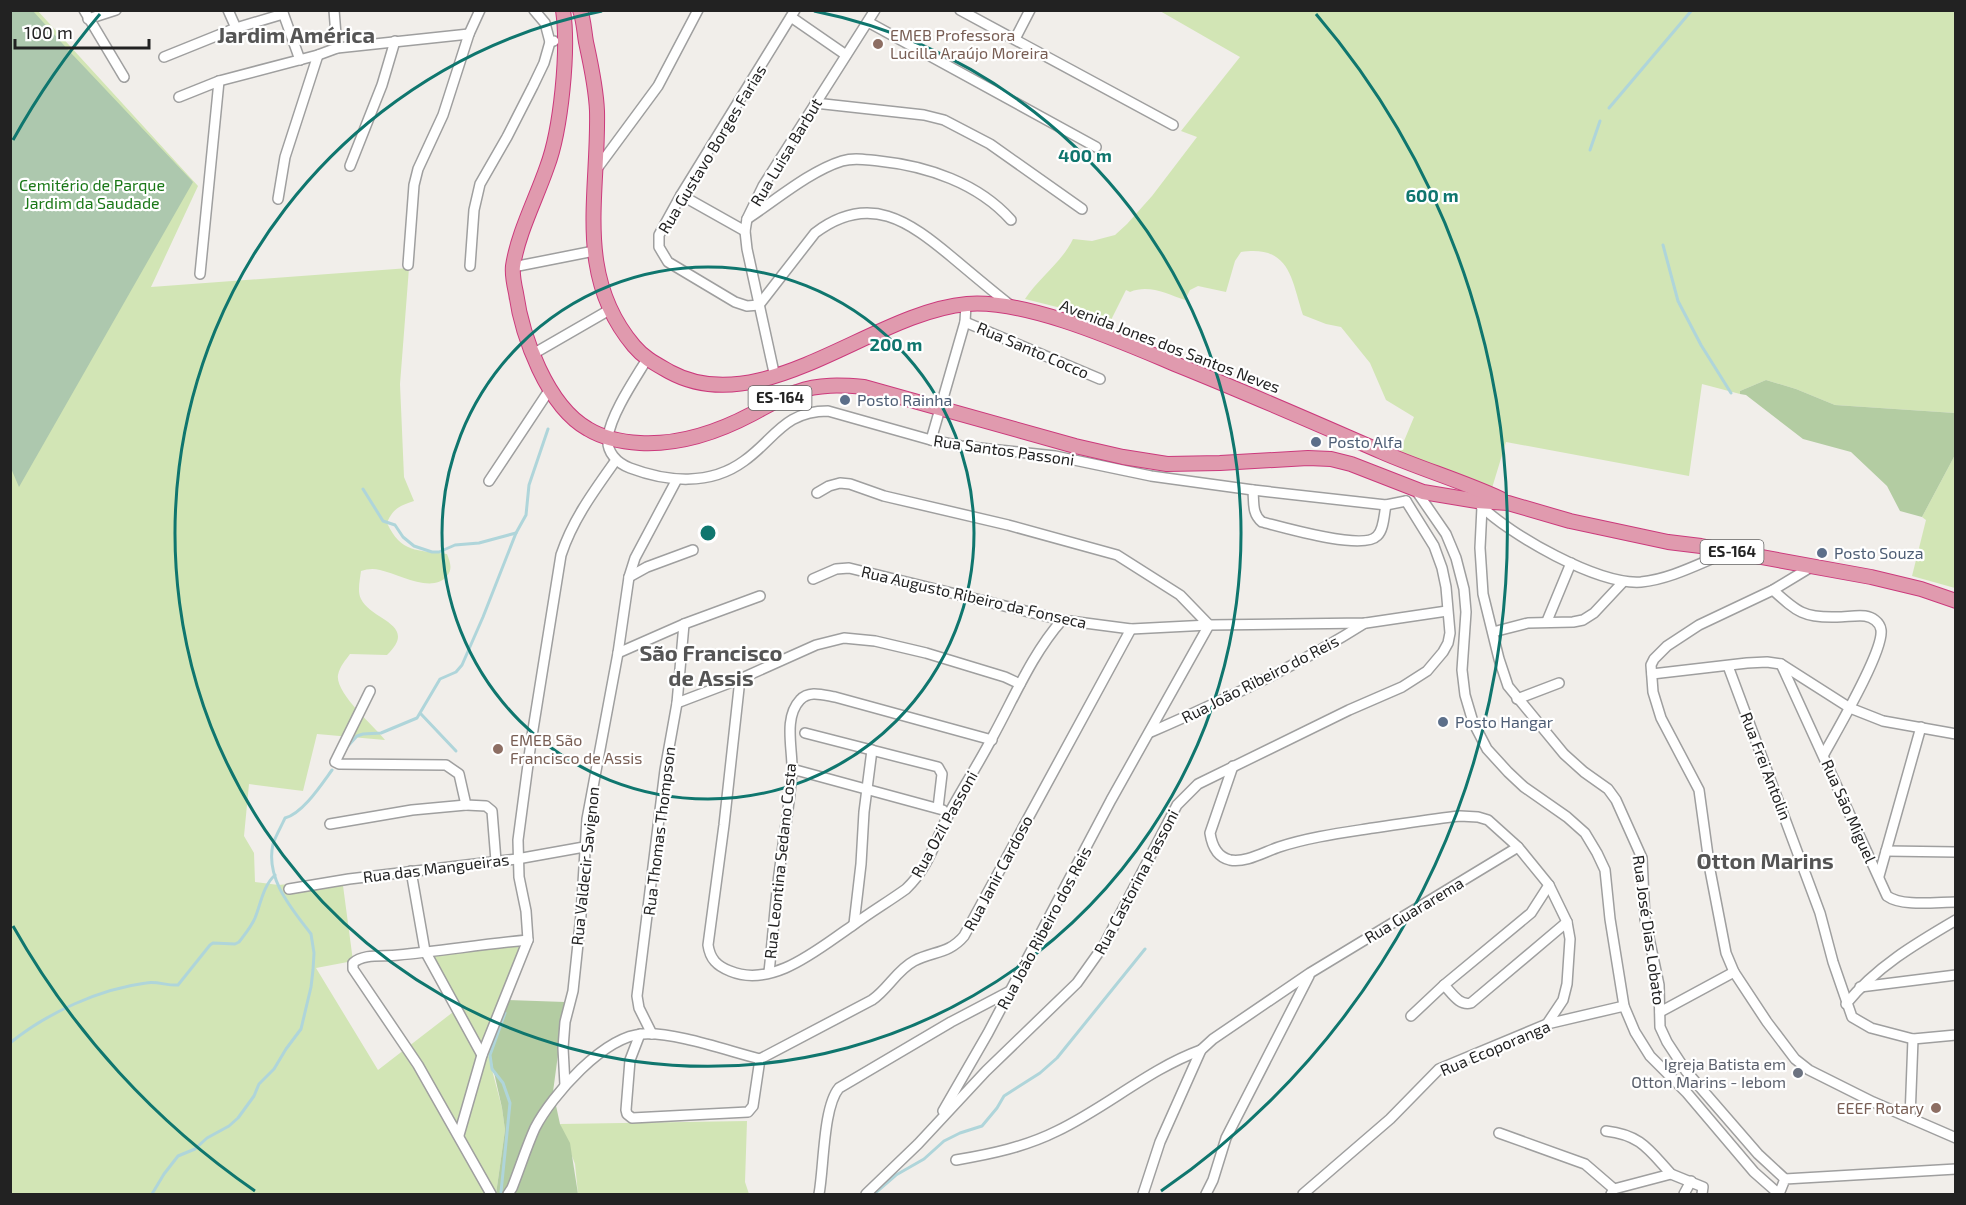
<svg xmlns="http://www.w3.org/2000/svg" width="1966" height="1205" viewBox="0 0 1966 1205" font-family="'Exo 2',sans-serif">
  <rect width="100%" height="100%" fill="#f1eeea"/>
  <g fill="#d2e5b5">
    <path d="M37 10 198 186 151 287 409 268 400 384 404 477 414 501C400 506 393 508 387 523 401 553 417 550 447 554 450 562 453 569 447 576 432 594 399 574 380 570 373 568 367 569 361 571 360 580 357 591 361 599 372 621 419 624 387 655L350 654C345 661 340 666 338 675 335 693 373 725 385 740L317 734 303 791 249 784 244 836 254 853 255 882 279 885 342 878 353 961 316 968 378 1070 457 1009 428 956 522 945 491 1066 502 1108 505 1130 496 1194H11L10 154 18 11Z"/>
    <path d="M1160 11H1955V413L1835 405 1796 389 1766 380 1740 391V394L1702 384 1689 476 1506 442 1492 488 1399 453 1414 417 1386 400 1370 363 1341 327 1326 324 1303 315C1291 278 1290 245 1241 252L1235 261 1226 292 1198 286 1190 290 1185 300C1167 294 1149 284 1130 292L1126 290 1108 326 1073 311 1025 299C1039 278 1062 262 1073 239L1092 241 1115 235 1127 224 1152 196 1197 137 1181 131 1240 57Z"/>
    <polygon points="1955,455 1955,588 1912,576 1926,520 1922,517"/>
    <polygon points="747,1121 745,1182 749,1194 578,1194 575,1164 560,1124"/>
  </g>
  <g fill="#b3cca2">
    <polygon points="1766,380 1796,389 1835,405 1955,413 1955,455 1922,517 1900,511 1887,486 1851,452 1803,439 1746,395 1740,394 1740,391"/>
    <polygon points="506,1000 565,1002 553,1092 560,1124 570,1143 578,1194 496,1194 505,1130 502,1108 489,1050"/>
  </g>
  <polygon fill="#adc8ae" points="10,11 33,11 71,53 193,182 19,487 10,466"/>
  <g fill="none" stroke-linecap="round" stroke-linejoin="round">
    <g stroke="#afd5da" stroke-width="3">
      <polyline points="1609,108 1692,10"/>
      <polyline points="1590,150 1600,121"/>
      <polyline points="1663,245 1678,301 1701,345 1731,393"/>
      <polyline points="363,489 383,521 395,525 403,537 414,546 432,552 439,552 455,545 479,543 516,533"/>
      <polyline points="421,714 456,751"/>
      <polyline points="347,747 357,736 363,734 381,733 417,718 440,679 456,672 462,665 483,617 516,533 526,515 529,485 548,429"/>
      <path d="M10 1043C47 1013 99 989 146 983 157 981 168 986 178 985L210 945 213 943 235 944 239 942C245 934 251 927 255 918 261 903 263 886 275 875"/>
      <polyline points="501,1192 510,1103 503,1083 492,1069 490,1055 505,1013"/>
      <path d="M152 1194 164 1174 178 1156 195 1149 207 1138 229 1126 238 1118 254 1096 259 1084 274 1069 286 1049 301 1029 311 987 313 970 314 953 311 934C292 909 265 879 273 844 276 835 281 827 285 818 303 813 321 785 332 770"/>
      <polyline points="874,1194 896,1175 924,1159 944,1141 960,1133 982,1126 997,1108 1004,1096 1040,1073 1057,1058 1145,949"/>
    </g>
    <g stroke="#9f9f9f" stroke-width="12">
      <g id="minor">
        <polyline points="84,10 124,77"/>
        <polyline points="228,10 236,28"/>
        <polyline points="282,10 300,60"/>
        <polyline points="334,10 337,48"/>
        <polyline points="534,10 545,23 550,42 554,41"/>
        <path d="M795 10 681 195 659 235V247L668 262 735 302 747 306 759 305 815 233C869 192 909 221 953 258 972 274 991 290 1010 305"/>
        <polyline points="960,10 1173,125"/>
        <polyline points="791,17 846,55"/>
        <polyline points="88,19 116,10"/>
        <polyline points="868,22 1096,147"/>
        <polyline points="1015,39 1030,10"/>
        <polyline points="164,57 236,28 283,14"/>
        <polyline points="179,97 219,81 318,55 337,48 469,34"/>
        <polyline points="815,103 924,115 944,120 990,144 1082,209"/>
        <polyline points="350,166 382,85 395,41"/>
        <polyline points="596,170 658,86 698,10"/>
        <polyline points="681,195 745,231"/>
        <polyline points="278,199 285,157 318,55"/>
        <path d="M747 219C776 200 810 171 842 161 855 157 866 160 879 161 927 166 978 183 1011 220"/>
        <polyline points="408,265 414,185 418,169 443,115 469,34 480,10"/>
        <polyline points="470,266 474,210 480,184 507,137 533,86 544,63 550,42"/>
        <polyline points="513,267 594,251"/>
        <polyline points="200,274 219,81"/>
        <polyline points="965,322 1100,379"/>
        <polyline points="533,354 611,309"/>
        <path d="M647 359C635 379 611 414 608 437 606 452 617 463 630 468 667 482 710 486 744 461 775 439 784 411 828 411L931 440 961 446 1055 456 1151 476 1253 490 1386 505 1406 501"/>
        <polyline points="775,377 747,249 745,231 747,219 763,186 875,10"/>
        <polyline points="931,440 965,322 966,304"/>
        <polyline points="489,481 550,389"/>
        <polyline points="1415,489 1446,534 1456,558 1464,589 1466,612 1462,670 1465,695 1473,722 1487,749 1508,772 1524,787 1567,817 1585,833 1597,853 1605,870 1610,919 1624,1006 1635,1032 1650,1056 1687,1093 1754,1172 1779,1194"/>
        <path d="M1253 490C1254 503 1252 514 1262 522 1282 527 1363 551 1377 536 1384 530 1384 514 1386 505"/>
        <polyline points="817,493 829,486 840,483 850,484 884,496 1008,525 1117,555 1180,595 1209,625"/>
        <path d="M1480 505C1510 535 1598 585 1641 582 1671 579 1700 563 1728 552"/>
        <polyline points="1482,507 1480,548 1483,594 1499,659 1508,686 1564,754 1584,772 1608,789 1616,800 1642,858 1645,919 1659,985 1660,1027 1667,1042 1686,1071 1758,1154 1785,1179"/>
        <polyline points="1811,567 1773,590 1699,625 1667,646 1654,659 1651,665 1653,692 1661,718 1699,790 1710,870 1726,953 1734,972 1767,1022 1795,1059 1809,1070 1873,1102 1956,1138"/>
        <polyline points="629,577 647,567 693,550"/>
        <polyline points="813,579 836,569 849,568 1062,620 1131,629 1209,625 1366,623 1447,611"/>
        <path d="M1773 590C1797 612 1804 618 1837 617 1846 617 1856 615 1865 616 1872 617 1880 622 1881 630 1884 651 1836 732 1824 754"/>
        <polyline points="1547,621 1571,563"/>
        <polyline points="1493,632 1528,623 1573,622 1583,620 1594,613 1623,582"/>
        <polyline points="618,653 684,624 760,596"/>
        <path d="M1781 664 1887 896C1902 907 1937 902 1956 902"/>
        <polyline points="1728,666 1820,913 1833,962 1852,1017 1871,1028 1913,1039 1956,1035"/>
        <polyline points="1652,674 1747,663 1767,662 1781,664 1850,708 1883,721 1956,734"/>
        <path d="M740 679 724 825 708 945C710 959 717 966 730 971 773 989 819 948 852 926 869 913 888 902 906 889 931 865 935 839 951 810 964 786 979 763 992 738 1014 698 1032 654 1062 620"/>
        <polyline points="370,691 335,762 339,764 446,765 459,774 466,805 486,806 492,811 496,861"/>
        <polyline points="1517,699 1559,683"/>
        <polyline points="677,703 740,679 816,645 844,638 875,641 926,653 1005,677 1020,684"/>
        <path d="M1151 732C1224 700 1297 666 1365 623"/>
        <polyline points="805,733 938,767 942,774 938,808"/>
        <path d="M1233 766 1210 833C1212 846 1217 857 1230 860 1246 863 1264 852 1279 847 1310 837 1341 833 1373 828 1402 824 1431 819 1460 816L1478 817 1488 820 1518 847 1549 885 1567 922 1570 939 1567 984 1563 1000 1547 1024"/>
        <polyline points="792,769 943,810"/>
        <polyline points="330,824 412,810 466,805"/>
        <polyline points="1886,851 1956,852"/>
        <polyline points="411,871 425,951 482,1055"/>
        <polyline points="1879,876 1921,727"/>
        <polyline points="289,889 349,879 517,859 584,847"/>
        <polyline points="854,924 861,864 864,812 872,750"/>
        <path d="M769 972C773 937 775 902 780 867 784 835 790 803 792 771 793 750 783 718 800 700 809 690 823 695 835 697L992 740"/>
        <path d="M1444 985C1452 993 1459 1006 1471 1003L1567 922"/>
        <polyline points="1860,987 1956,975"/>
        <path d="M1846 1004C1876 967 1915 944 1956 920"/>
        <polyline points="1660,1012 1734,972"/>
        <polyline points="1411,1016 1444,985 1531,913 1549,885"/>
        <polyline points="640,1034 630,1060 626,1110 627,1114 632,1118 748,1112 753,1106 760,1059"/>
        <polyline points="652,1034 639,1008 637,996 665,770 677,703 684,624"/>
        <path d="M760 1059 872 1000C888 989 897 970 914 961 933 951 949 954 964 936L1131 629"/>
        <polyline points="565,1085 563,1048 565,1022 573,991 581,915 587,819 618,653 629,577 635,558 676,481"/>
        <polyline points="943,1111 988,1033 1111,800 1209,625"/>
        <polyline points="1910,1118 1913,1039"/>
        <path d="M1606 1131C1641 1135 1649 1150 1671 1174"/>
        <polyline points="1499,1133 1585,1164 1614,1189"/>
        <path d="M459 1135 482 1055 528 940 526 911 519 877 518 840 531 742 561 555C573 519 594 491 616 460"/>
        <path d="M956 1160C991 1154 1025 1147 1057 1131 1107 1107 1149 1069 1201 1050"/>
        <path d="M491 1194 418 1065 353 969V963C364 953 384 957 398 955 441 951 484 944 528 940"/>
        <path d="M508 1194 512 1188C520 1168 526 1148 535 1128 552 1095 604 1036 643 1034 675 1032 728 1051 760 1059"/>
        <path d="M819 1194C824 1167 823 1107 839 1088L951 1022 1010 991"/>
        <polyline points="866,1194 918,1144 986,1071 1077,983 1104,945 1177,805 1198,784 1349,710 1402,687 1427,671 1443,652 1448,643 1450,633 1446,587 1442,568 1434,546 1406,501"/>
        <polyline points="1143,1194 1160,1142 1201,1050 1213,1039 1310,973 1518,847"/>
        <polyline points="1206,1194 1213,1180 1226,1138 1309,976"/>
        <polyline points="1303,1194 1390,1119 1439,1069 1547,1024 1624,1006"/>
        <polyline points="1611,1194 1614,1189 1671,1174 1703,1187 1702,1194"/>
        <polyline points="1684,1194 1691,1181"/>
        <polyline points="1779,1194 1785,1179 1956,1169"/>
      </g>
    </g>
    <g stroke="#cb3a7c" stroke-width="16">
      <g id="highway">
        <path d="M563 10C569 50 561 130 547 167 536 199 518 233 513 266 512 274 514 284 516 293 522 336 547 406 588 429 603 438 623 442 640 443 679 445 718 432 752 414 767 406 781 397 797 392 819 384 841 385 864 387L1075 446 1123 457 1167 464 1220 463 1308 458 1331 459 1351 464 1423 492 1477 501 1508 503 1570 521 1668 542 1701 546 1871 577 1921 589 1956 601"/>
        <path d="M580 10C584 21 584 31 586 42 591 65 596 87 597 111 599 195 574 275 634 346 644 358 656 364 670 372 762 422 873 312 967 304 1026 299 1120 341 1175 364 1245 392 1313 422 1382 452 1421 469 1462 481 1501 499"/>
      </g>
    </g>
    <use href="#minor" stroke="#fff" stroke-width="9"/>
    <use href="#highway" stroke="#e09aae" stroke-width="14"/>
  </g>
  <g fill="none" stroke="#0f766e" stroke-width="3">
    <circle cx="708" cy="533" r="266"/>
    <path d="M814 11A533 533 0 1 1 602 11"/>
    <path d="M255 1191A799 799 0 0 1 13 926M13 140A799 799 0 0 1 100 14M1316 14A799 799 0 0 1 1161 1191"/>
  </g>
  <g fill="#8d6e63" stroke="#fff" stroke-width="2">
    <circle cx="878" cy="44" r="6"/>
    <circle cx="498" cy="749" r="6"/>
    <circle cx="1936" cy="1108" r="6"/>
  </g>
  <g fill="#5c6f8a" stroke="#fff" stroke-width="2">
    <circle cx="845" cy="400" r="6"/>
    <circle cx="1316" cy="442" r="6"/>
    <circle cx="1822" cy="553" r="6"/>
    <circle cx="1443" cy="722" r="6"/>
  </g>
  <circle fill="#6b7280" stroke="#fff" stroke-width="2" cx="1798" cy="1073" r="6"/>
  <g text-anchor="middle" stroke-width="4.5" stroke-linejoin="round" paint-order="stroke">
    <g fill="#fff" stroke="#646464" stroke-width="1.5">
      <rect x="748.5" y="386" width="63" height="24" rx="4.5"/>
      <rect x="1700.5" y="540" width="63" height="24" rx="4.5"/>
    </g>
    <g font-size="15" font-weight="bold" fill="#222">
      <text x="780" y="403">ES-164</text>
      <text x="1732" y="557">ES-164</text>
    </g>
    <g font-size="16" fill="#785e54" stroke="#fff" text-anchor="start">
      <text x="890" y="41">EMEB Professora<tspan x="890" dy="18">Lucilla Araújo Moreira</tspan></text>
      <text x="510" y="746">EMEB São<tspan x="510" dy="18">Francisco de Assis</tspan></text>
      <text x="1924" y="1114" text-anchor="end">EEEF Rotary</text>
    </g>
    <g font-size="16" fill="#222" stroke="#fff">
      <text transform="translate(712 149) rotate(-59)" y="6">Rua Gustavo Borges Farias</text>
      <text transform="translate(786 152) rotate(-59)" y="6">Rua Luisa Barbut</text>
      <text transform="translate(1170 346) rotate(21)" y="6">Avenida Jones dos Santos Neves</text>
      <text transform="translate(1033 350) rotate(23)" y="6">Rua Santo Cocco</text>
      <text transform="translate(1004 450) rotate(8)" y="6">Rua Santos Passoni</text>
      <text transform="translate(974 597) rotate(13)" y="6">Rua Augusto Ribeiro da Fonseca</text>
      <text transform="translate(1260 679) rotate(-27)" y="6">Rua João Ribeiro do Reis</text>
      <text transform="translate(1766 766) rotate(69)" y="6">Rua Frei Antolin</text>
      <text transform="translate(1849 811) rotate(66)" y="6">Rua São Miguel</text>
      <text transform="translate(944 824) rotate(-61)" y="6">Rua Ozil Passoni</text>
      <text transform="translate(659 831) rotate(-83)" y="6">Rua Thomas Thompson</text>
      <text transform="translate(780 861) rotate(-84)" y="6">Rua Leontina Sedano Costa</text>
      <text transform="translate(585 866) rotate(-84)" y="6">Rua Valdecir Savignon</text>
      <text transform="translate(436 868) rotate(-7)" y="6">Rua das Mangueiras</text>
      <text transform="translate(998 873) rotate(-62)" y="6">Rua Janir Cardoso</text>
      <text transform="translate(1136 882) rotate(-62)" y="6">Rua Castorina Passoni</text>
      <text transform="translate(1414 910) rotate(-31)" y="6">Rua Guararema</text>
      <text transform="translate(1044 928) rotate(-62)" y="6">Rua João Ribeiro dos Reis</text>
      <text transform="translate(1649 930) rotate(82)" y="6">Rua José Dias Lobato</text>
      <text transform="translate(1495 1048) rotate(-23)" y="6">Rua Ecoporanga</text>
    </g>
    <g font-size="16" fill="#1a7817" stroke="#fff">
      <text x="92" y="191">Cemitério de Parque<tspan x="92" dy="18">Jardim da Saudade</tspan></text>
    </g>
    <g font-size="16" fill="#4e5e75" stroke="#fff" text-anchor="start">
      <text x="857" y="406">Posto Rainha</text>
      <text x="1328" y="448">Posto Alfa</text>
      <text x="1834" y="559">Posto Souza</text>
      <text x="1455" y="728">Posto Hangar</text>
    </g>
    <g font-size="16" fill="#5b616d" stroke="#fff" text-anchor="end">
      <text x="1786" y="1070">Igreja Batista em<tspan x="1786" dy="18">Otton Marins - Iebom</tspan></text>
    </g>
    <g font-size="22" font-weight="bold" fill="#555" stroke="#fff">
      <text x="296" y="43">Jardim América</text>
      <text x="711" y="661">São Francisco<tspan x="711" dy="25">de Assis</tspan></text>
      <text x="1765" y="869">Otton Marins</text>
    </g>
  </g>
  <circle cx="708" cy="533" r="9" fill="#0f766e" stroke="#fff" stroke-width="3"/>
  <g font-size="18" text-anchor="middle" font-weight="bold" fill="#0f766e" stroke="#fff" stroke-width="4.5" stroke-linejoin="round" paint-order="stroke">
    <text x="1085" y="162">400 m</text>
    <text x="1432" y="202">600 m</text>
    <text x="896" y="351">200 m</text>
  </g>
  <rect width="1966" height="1205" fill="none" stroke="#222222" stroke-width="24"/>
  <path d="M15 39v9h134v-9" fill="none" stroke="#222222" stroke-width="3"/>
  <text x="24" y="39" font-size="18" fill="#222222" stroke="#ffffff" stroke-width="4.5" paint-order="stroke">100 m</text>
</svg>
